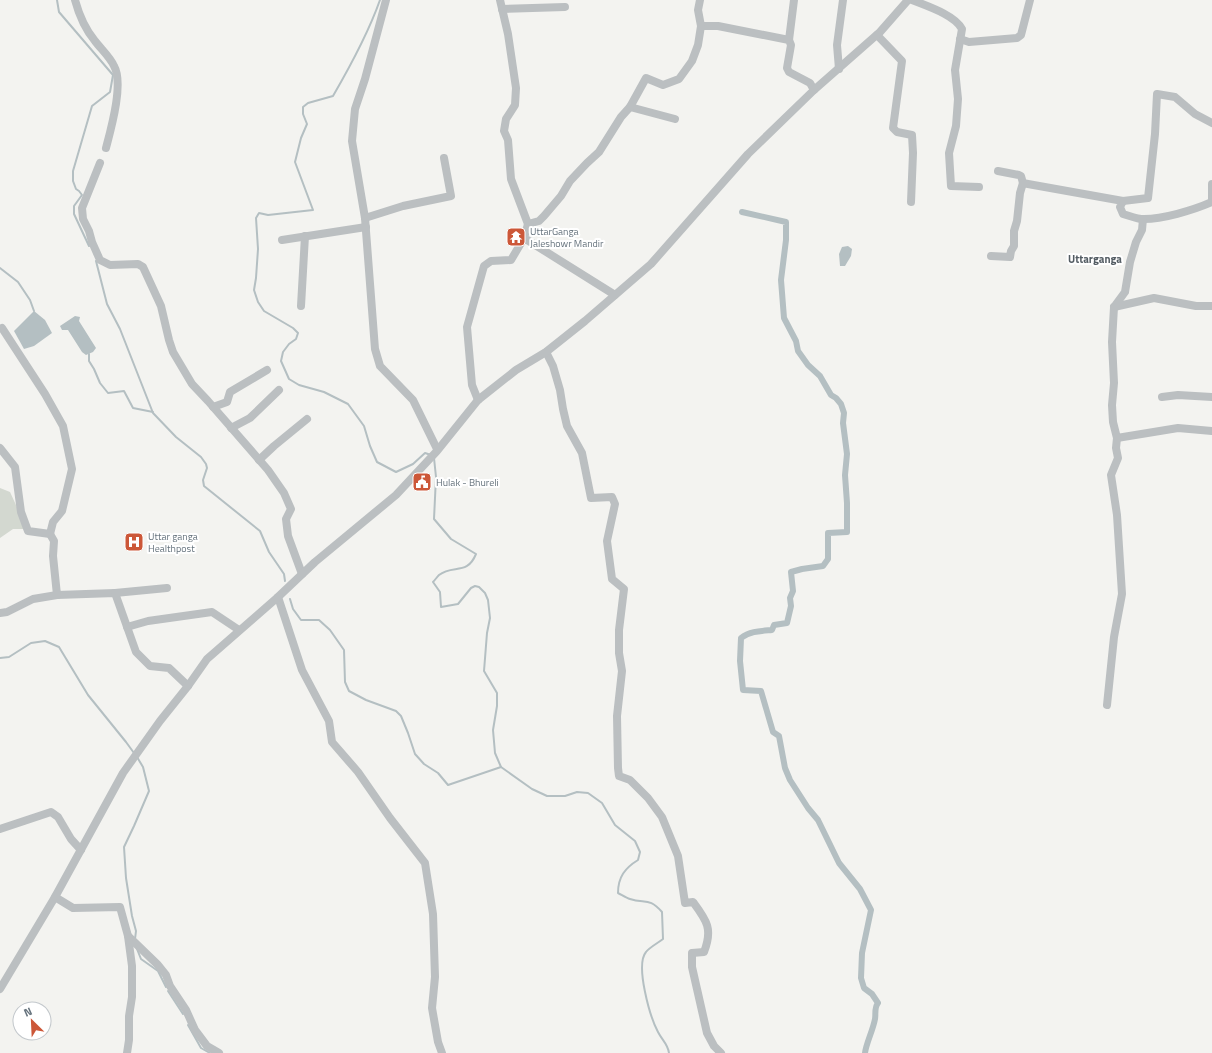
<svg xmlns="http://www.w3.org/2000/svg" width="1212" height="1053" viewBox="0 0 1212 1053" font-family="'Titillium Web',sans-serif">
  <rect width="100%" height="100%" fill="#f3f3f0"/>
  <polygon fill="#d3d8d0" points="0,488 10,492 27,529 13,529 0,538"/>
  <g fill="#b4bfc2">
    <polygon points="848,246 852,249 851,256 845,266 840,266 839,254 842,247"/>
    <polygon points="34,311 45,320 52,333 34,346 24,349 14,331"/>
    <polygon points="75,316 80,317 79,321 96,348 93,352 86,355 82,352 68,330 62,330 60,326"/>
  </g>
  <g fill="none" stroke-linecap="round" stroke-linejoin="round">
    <g stroke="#b4bfc2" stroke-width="2">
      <polyline points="57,0 59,12 113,75 110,92 92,106 73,171 73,181 76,189 79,191 82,195 74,206 74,214 89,246"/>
      <path d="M380 0C368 34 351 65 333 96L308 103 303 107V114L307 124 301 138 295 162 313 210 268 215 259 213 256 218 258 249 256 278 254 290 258 302 264 311 293 328 298 333 296 339 289 344 283 352 281 361 289 379 299 385 324 392 348 404 364 426 370 446 377 462 396 472 413 464 425 453 431 455"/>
      <polyline points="96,261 107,304 120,329 153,413 176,437 201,457 206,464 207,468 203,480 204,486 260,531 269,552 284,574 285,581"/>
      <polyline points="0,268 18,282 30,300 34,311"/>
      <polyline points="89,354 89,361 94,369 100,383 108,393 124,391 133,408 153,412"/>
      <path d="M434 458 436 477 434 519 451 539 476 554C467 576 453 564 439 575 437 577 435 580 433 582L440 592 441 607 458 604 471 588 475 586 479 587 485 593 488 600 490 618 487 633 484 671 497 693V706L493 730 495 753 501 767 532 789 547 796H565L577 792 588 793 602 803 615 825 635 841 640 852 638 860C625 868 618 877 618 893 622 895 626 898 630 899 645 904 649 897 662 912L663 939C658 943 650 947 646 952 635 965 650 1017 658 1032 662 1040 668 1044 669 1053"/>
      <polyline points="290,599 293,609 301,620 319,620 330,630 344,650 345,682 349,691 366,700 396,711 401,716 408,733 415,754 424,764 438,773 448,785 501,767"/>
      <polyline points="0,658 9,657 31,643 45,641 59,647 88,695 126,742 134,753"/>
      <polyline points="135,939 136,931 132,916 126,878 124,847 134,826 149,791 143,767 137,757"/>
      <polyline points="137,949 141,959 158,971 166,987"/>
      <polyline points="168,991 183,1014"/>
      <polyline points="188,1025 201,1048 210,1053"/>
    </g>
    <path stroke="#b4bfc2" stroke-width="6" d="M742 212 786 222V240L781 280 784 318 796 341 798 351 808 365 820 376 831 395 836 398 841 404 844 413 843 423 847 454 845 475 847 503V532L828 533V559L823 566 802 569 791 572 793 591 790 598 791 606 787 623 774 625 772 630C761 631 750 631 741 638L740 661 743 690 761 691 773 732 779 736 785 768 790 780 808 808 818 820 839 863 860 889 871 910 862 953 861 978 864 988 872 994 878 1003C874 1008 876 1013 875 1019 873 1030 866 1044 865 1053"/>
    <g stroke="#bbbfc1" stroke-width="8">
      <path d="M75 0C79 15 85 29 95 41 101 49 110 57 114 66 124 83 111 129 106 148"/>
      <polyline points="386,0 365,79 355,109 352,141 365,218 375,349 380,366 413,400 437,449"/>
      <polyline points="500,0 508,34 516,88 515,105 506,119 504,131 508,140 511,179 528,224"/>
      <path d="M912 0C927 6 955 15 962 29L955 70 958 99 956 126 949 153 951 186 979 187"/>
      <polyline points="502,9 565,7"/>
      <polyline points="701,26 718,26 789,40 791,45 787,68 789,72 810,83 814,90"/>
      <polyline points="877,35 902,61 893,128 897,132 912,135 913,153 911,202"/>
      <polyline points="960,39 969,42 1017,38 1021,35 1030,0"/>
      <polyline points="789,40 794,0"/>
      <polyline points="839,69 837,45 843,0"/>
      <polyline points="630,107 675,119"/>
      <polyline points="100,163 82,208 83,219 89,231 92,242 100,260 110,265 138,264 143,267 161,306 169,340 173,352 192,384 208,401 268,470 284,493 291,509 286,519 288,536 302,574"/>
      <path d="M998 171 1019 175 1021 176 1023 183 1028 184 1123 201 1120 207 1123 214C1129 216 1135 218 1141 219 1161 220 1194 210 1212 202"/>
      <polyline points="1212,184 1212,202"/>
      <polyline points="1123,201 1148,198 1155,134 1157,94 1175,97 1195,114 1212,123"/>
      <polyline points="365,218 403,206 451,196 444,158"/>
      <polyline points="282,240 366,227"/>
      <polyline points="991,256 1010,257 1011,251 1014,246 1014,231 1017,221 1020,193 1023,183"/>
      <polyline points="615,295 524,238 528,224 539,221 544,216 561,196 570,181 587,163 599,152 621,117 630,107 646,78 663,85 679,79 692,61 698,45 701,26 698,10 700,0"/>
      <polyline points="301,306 305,236"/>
      <polyline points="1114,307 1154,298 1196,306 1212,306"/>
      <polyline points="2,328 45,394 63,426 72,469 62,511 53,522 50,534"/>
      <path d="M546 352 553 366 560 390 563 409 567 426 582 453 591 498 612 497 615 504 607 541 612 579 624 589 619 630V653L622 671 617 716 618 768 619 776 630 780 648 798 662 817 678 856 685 903 693 902C707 921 713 929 704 952L692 953V967L707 1033 714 1046 721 1053"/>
      <polyline points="1162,397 1178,395 1212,397"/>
      <polyline points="478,400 472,385 467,327 484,266 491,261 511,260 524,238"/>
      <polyline points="213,407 227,402 230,392 267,370"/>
      <polyline points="231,428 250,418 279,390"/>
      <polyline points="1117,438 1178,428 1212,431"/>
      <polyline points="0,448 15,467 21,512 28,531 50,534 54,541 53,556 57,595 115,593 136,652 150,666 169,668 188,686"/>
      <polyline points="259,460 274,446 307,419"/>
      <polyline points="115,593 167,588"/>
      <polyline points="278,597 302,670 329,721 332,742 358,772 390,818 425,863 433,914 435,977 432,1008 438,1042 442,1053"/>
      <polyline points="0,613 7,612 33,599 57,595"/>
      <polyline points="127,627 148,621 212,612 239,630"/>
      <polyline points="1107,705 1114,637 1122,594 1117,515 1111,475 1118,458 1116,448 1117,438 1113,422 1112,405 1114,383 1112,342 1114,307 1125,292 1130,262 1136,242 1142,230 1143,219"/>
      <polyline points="0,829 51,812 58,817 71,839 81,850"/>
      <polyline points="55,897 73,908 120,907 128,936 158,965 166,975 170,986 186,1010 195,1030 207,1046 219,1053"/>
      <polyline points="0,989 55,897 123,773 160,721 188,686 207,659 278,597 315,562 396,495 437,451 478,400 516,370 546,352 585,321 651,264 748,154 814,90 880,32 908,0"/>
      <polyline points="127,1053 129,1040 129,1016 132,997 132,966 128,936"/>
    </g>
  </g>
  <defs>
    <g id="temple-square" transform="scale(1)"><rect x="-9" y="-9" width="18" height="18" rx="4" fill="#cc5738" stroke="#fff"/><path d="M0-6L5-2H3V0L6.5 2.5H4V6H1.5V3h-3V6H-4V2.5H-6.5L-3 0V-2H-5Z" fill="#fff"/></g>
    <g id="civic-square" transform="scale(1)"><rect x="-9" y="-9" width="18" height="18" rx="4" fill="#cc5738" stroke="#fff"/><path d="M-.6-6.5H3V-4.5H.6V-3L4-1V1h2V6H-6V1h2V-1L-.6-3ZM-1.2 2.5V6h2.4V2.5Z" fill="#fff"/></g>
    <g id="hospital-square" transform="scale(1)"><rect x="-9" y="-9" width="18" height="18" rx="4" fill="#cc5738" stroke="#fff"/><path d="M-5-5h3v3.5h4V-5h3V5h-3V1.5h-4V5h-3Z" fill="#fff"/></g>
  </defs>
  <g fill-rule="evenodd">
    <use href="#temple-square" x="516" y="237"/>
    <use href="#civic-square" x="422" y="482"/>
    <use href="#hospital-square" x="134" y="542"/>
  </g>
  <g text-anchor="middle" stroke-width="4" stroke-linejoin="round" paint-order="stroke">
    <g font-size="10" fill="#66737d" stroke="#fff" text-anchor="start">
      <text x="530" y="235">UttarGanga<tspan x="530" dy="12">Jaleshowr Mandir</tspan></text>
      <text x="436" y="486">Hulak - Bhureli</text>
      <text x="148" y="540">Uttar ganga<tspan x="148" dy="12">Healthpost</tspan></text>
    </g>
    <g font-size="11" font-weight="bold" fill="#535c63" stroke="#fff">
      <text x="1095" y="263">Uttarganga</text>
    </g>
  </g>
  <g transform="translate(32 1021) rotate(336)"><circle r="19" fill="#ffffff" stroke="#c2c7cb"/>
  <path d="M0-3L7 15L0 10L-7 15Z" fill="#cc5738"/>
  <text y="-6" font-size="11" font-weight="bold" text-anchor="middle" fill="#66737d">N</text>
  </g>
</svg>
